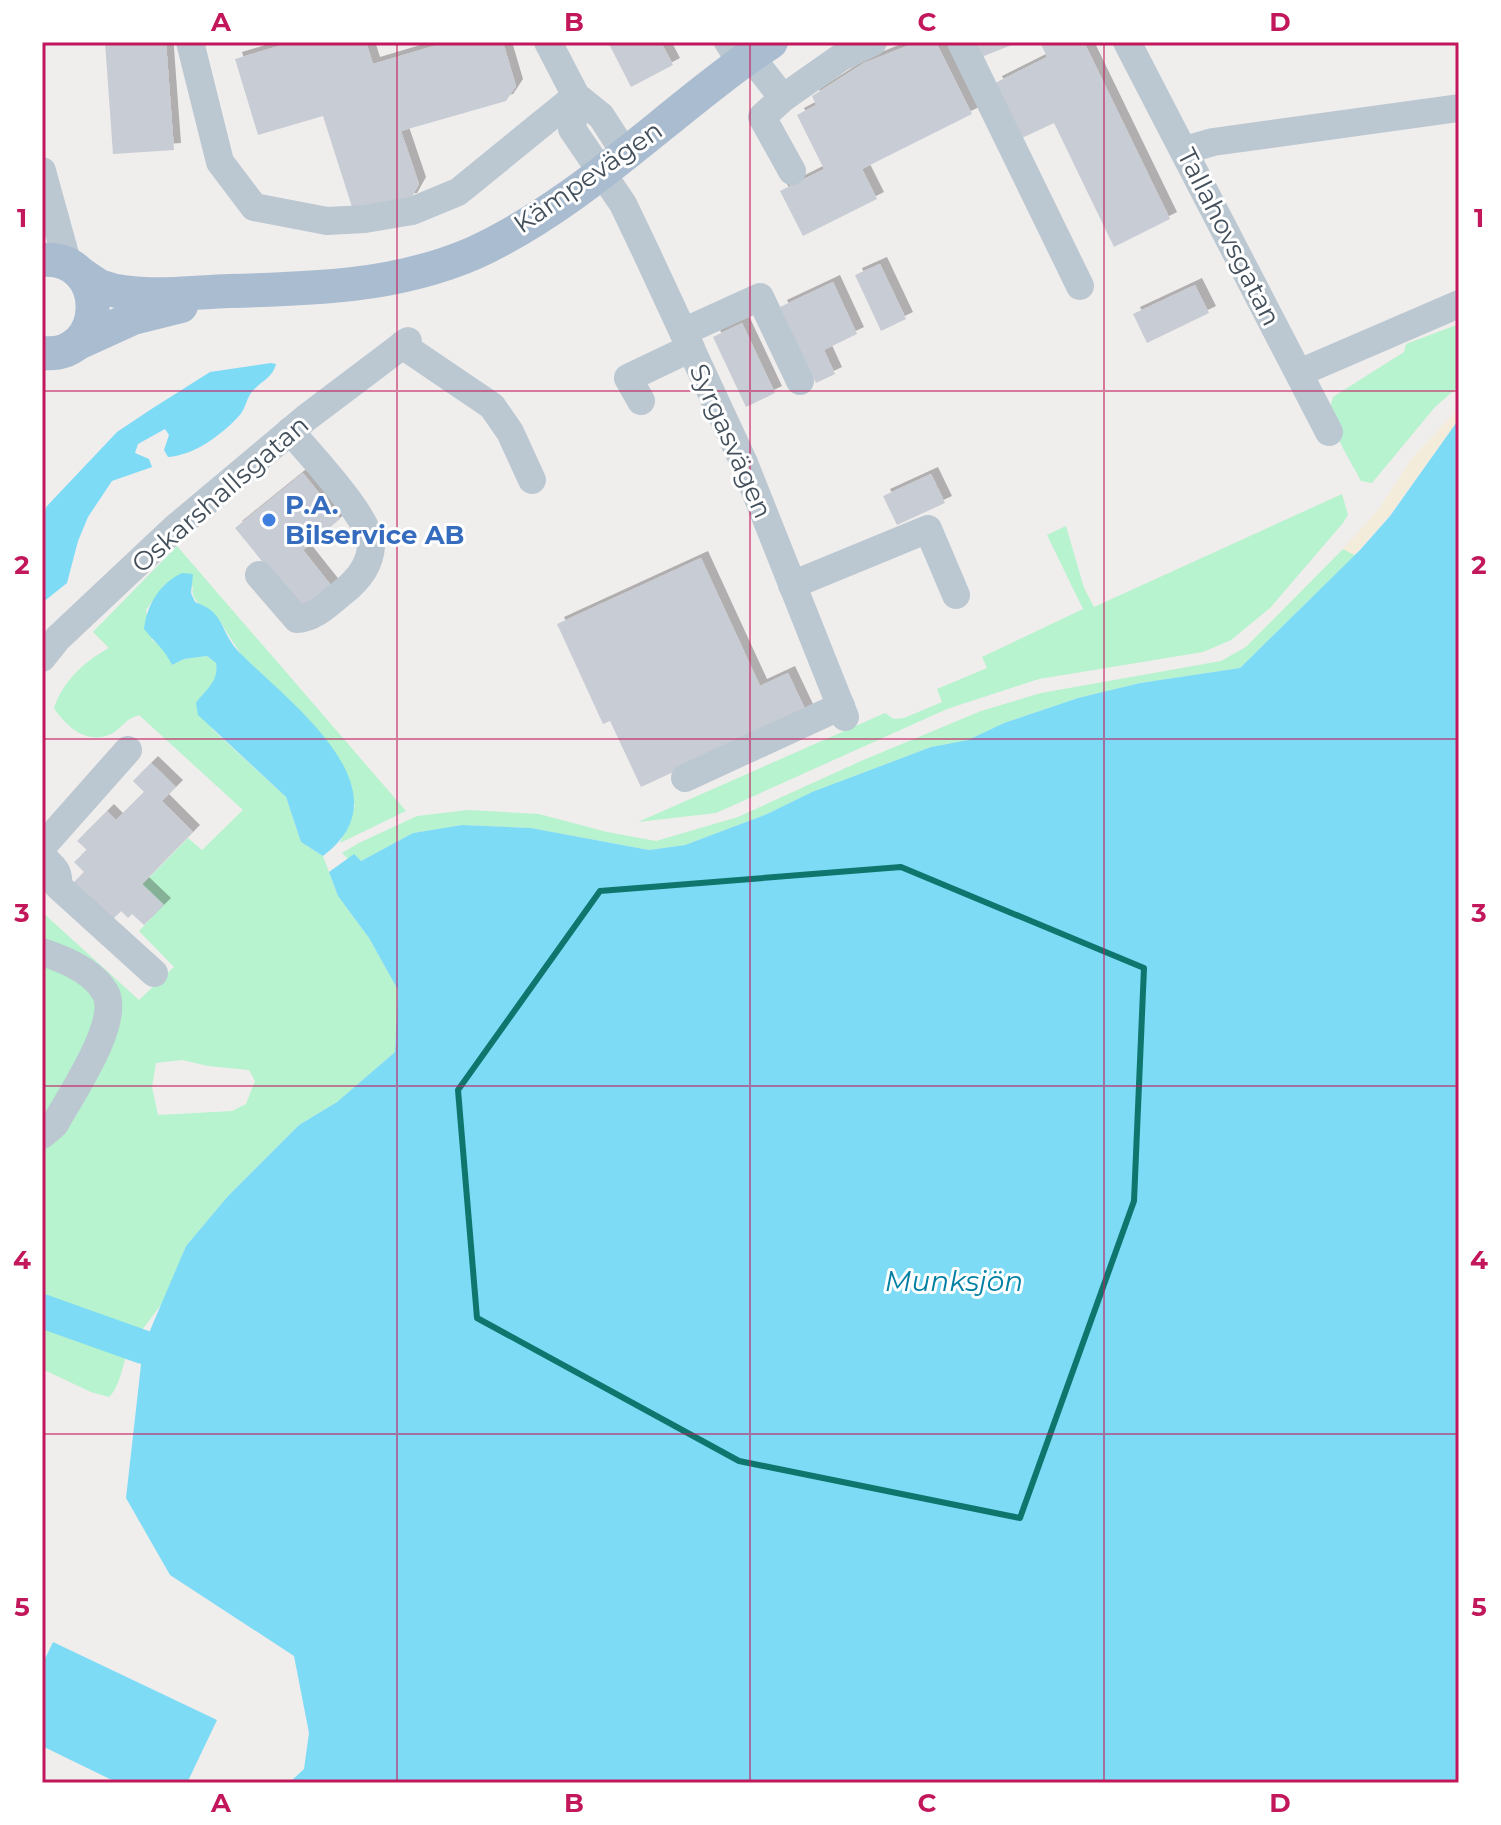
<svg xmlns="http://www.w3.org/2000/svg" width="1501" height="1825" viewBox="0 0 1501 1825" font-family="Montserrat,sans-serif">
  <defs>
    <filter id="shadow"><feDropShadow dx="7" dy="-7" stdDeviation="0" flood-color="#0004"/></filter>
  </defs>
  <rect width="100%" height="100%" fill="#f0eded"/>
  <g fill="#b6f3ce" fill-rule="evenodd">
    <path d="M1459 324V386L1435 407 1372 483 1361 481C1350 459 1323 422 1333 397L1404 352 1406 344Z"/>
    <polygon points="1342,494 1348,515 1343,523 1270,608 1231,640 1203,652 1039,679 947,709 716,813 638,822 885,713 894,719 904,718 942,702 937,689 987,668 982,657 1083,609 1047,535 1066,526 1084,588 1094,607"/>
    <path d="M177 546 406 811 340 843 355 805C310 745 258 686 220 621 212 607 189 606 193 586L165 584 146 610 152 640 164 648 172 665 184 659 207 656 216 663C219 678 212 686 201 696L213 730 286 797 301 842 323 856 338 896 369 938 398 990 395 1052 337 1102 299 1125 228 1196 186 1246 163 1302 142 1330 133 1327C127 1346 122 1386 109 1397L91 1392 42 1369V912L139 1000 174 967 139 931 158 911 137 890 188 838 202 850 243 810 139 715C125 719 124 726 113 733 89 746 67 728 54 708 63 681 85 661 109 648L93 632ZM182 1060 208 1066 249 1070 255 1081 246 1104 232 1111 158 1115 152 1087 156 1063Z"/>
    <polygon points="1343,549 1355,555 1240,668 1140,683 1078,698 1004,723 968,740 931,747 812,792 767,814 685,845 649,850 531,828 462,825 413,833 361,861 354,855 348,859 342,853 359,843 417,816 468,810 539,814 607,832 656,841 738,817 861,761 981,711 1041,693 1221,661 1246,647"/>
  </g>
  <polygon fill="#f4ecdb" points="1459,408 1459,419 1389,516 1355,555 1343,549 1378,510 1413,457"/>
  <g fill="#7edbf5">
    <path d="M271 363 276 364C273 378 259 382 251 393 246 400 245 410 239 416 221 435 195 455 168 457L164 450 169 435 165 429 138 444 135 453 149 459 152 467 112 481 88 517 78 541 67 583 42 603V517L47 506 117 432 153 408 210 372Z"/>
    <polygon points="1459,419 1459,1783 289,1783 304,1769 309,1733 294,1656 170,1575 126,1498 143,1347 186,1246 228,1196 299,1125 337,1102 395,1052 398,990 369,938 338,896 329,872 354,854 361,861 413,833 462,825 531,828 649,850 685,845 767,814 812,792 931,747 968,740 1004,723 1078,698 1140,683 1240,668 1360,550 1390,516"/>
    <path d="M182 573 193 574 191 593 195 602C226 613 219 630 238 651 283 698 413 789 323 856L301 842 286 797 198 715 196 703C206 689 219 682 216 663L207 656 184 659 172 665C164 648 155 643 144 629 147 605 159 584 182 573Z"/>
    <polygon points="53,1642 217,1720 187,1783 118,1783 42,1746 42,1665"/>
  </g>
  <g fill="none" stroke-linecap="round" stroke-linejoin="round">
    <polyline stroke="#7edbf5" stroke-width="34" points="42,1311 143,1347"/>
  </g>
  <g fill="#c8ccd4" filter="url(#shadow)">
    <polygon points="105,42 166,42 174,150 113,154"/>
    <polygon points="292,42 366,42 373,64 447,42 503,42 516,86 506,101 401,131 419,184 410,200 352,207 323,116 258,135 235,59"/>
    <polygon points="608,42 661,42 673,65 631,87"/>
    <polygon points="917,42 936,42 972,114 862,169 877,199 803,236 780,191 824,169 797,115 816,105 812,96 864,63"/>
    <polygon points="968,42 1019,42 974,60"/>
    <polygon points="1040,42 1084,42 1170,219 1114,247 1054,123 1022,138 995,83 1047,57"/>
    <polygon points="880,264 906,319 881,331 855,275"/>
    <polygon points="833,282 857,334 824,350 835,374 816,383 780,307"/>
    <polygon points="1195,285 1209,313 1147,343 1133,314"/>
    <polygon points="742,323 775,393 746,407 713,337"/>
    <polygon points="303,473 340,519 303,550 334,589 304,613 235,528"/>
    <polygon points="931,474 945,503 897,525 883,496"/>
    <polygon points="701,558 760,686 788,673 806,711 641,787 610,721 603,724 557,624"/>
    <polygon points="151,763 176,787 162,801 193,832 142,884 164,905 144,925 132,914 128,918 121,911 111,921 73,883 84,872 74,862 87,850 77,841 107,811 116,820 144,792 133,781"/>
  </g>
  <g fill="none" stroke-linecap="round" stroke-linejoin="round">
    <g stroke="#bcc8d1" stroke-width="28">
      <polyline points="190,42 220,162 254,207 327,221 365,219 412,211 458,192 576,96"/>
      <polyline points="548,42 576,96 601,116 625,153"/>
      <polyline points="728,42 741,63"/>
      <polyline points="961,42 1080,286"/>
      <polyline points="1127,42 1329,432"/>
      <polyline points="750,56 783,98 840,58 873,42"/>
      <polyline points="576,96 572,129 623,204 645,250 744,463 845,717"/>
      <polyline points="783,98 762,117 792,171"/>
      <polyline points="1185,150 1213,142 1459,108"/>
      <polyline points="42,171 68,265"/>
      <polyline points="683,332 760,297 800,381"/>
      <polyline points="402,345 492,406 510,432 532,480"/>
      <polyline points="1299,373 1459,304"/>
      <polyline points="641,401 628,378 691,348"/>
      <path d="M259 575 297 619C315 618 329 603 343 592 357 581 370 565 371 546 372 520 309 453 290 431"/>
      <polyline points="792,585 928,529 956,595"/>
      <polyline points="42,658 58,638 175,528 306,418 408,341"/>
      <polyline points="685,778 841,706"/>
      <polyline points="42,847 128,750"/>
      <path d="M42 855C51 868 60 868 58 886L154 973"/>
      <path d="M42 952C64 959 93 971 105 992 122 1021 70 1096 55 1124L42 1135"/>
    </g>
    <g stroke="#a9bcd0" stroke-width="34">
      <path d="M42 260C110 255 109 360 42 353"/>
      <path d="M81 274C88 278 95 284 102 287 137 300 192 292 229 291 312 289 396 287 474 253 585 202 670 109 771 42"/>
      <polyline points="76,344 133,318 181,306"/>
    </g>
  </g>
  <path fill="none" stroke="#0f766e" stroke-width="6" stroke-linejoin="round" d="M901 867 1144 968 1134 1201 1020 1518 739 1461 477 1318 458 1090 600 891Z"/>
  <path fill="none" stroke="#c2185b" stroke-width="2" stroke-opacity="0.55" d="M397 42V1783M750 42V1783M1104 42V1783M42 391H1459M42 739H1459M42 1086H1459M42 1434H1459"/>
  <circle fill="#3f7fe0" stroke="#fff" stroke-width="3" cx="269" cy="520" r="8"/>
  <g text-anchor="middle" stroke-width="6" stroke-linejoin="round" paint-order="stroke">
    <g font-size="26" fill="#43505c" stroke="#fff">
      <text transform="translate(588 177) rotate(-35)" y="9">Kämpevägen</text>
      <text transform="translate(1229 237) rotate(63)" y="9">Tallahovsgatan</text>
      <text transform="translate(731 441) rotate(66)" y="9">Syrgasvägen</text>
      <text transform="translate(220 494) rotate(-41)" y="9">Oskarshallsgatan</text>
    </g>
    <g font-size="26" font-weight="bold" fill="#366cbe" stroke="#fff" text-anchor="start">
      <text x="285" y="514">P.A.<tspan x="285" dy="30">Bilservice AB</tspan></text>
    </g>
    <g font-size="28" font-style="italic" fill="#0280a3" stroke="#fff">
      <text x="954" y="1291">Munksjön</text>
    </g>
  </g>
  <rect width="1501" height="1825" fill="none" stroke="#ffffff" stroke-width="88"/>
  <rect x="44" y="44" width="1413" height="1737" fill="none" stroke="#c2185b" stroke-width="3"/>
  <g font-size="26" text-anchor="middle" font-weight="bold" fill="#c2185b">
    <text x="221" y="31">A</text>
    <text x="574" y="31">B</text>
    <text x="927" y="31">C</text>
    <text x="1280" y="31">D</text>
    <text x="22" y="227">1</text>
    <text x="1479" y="227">1</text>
    <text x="22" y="574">2</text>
    <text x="1479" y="574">2</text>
    <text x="22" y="922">3</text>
    <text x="1479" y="922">3</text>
    <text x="22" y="1269">4</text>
    <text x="1479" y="1269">4</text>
    <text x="22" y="1616">5</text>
    <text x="1479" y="1616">5</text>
    <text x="221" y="1812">A</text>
    <text x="574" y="1812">B</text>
    <text x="927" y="1812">C</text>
    <text x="1280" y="1812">D</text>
  </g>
</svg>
